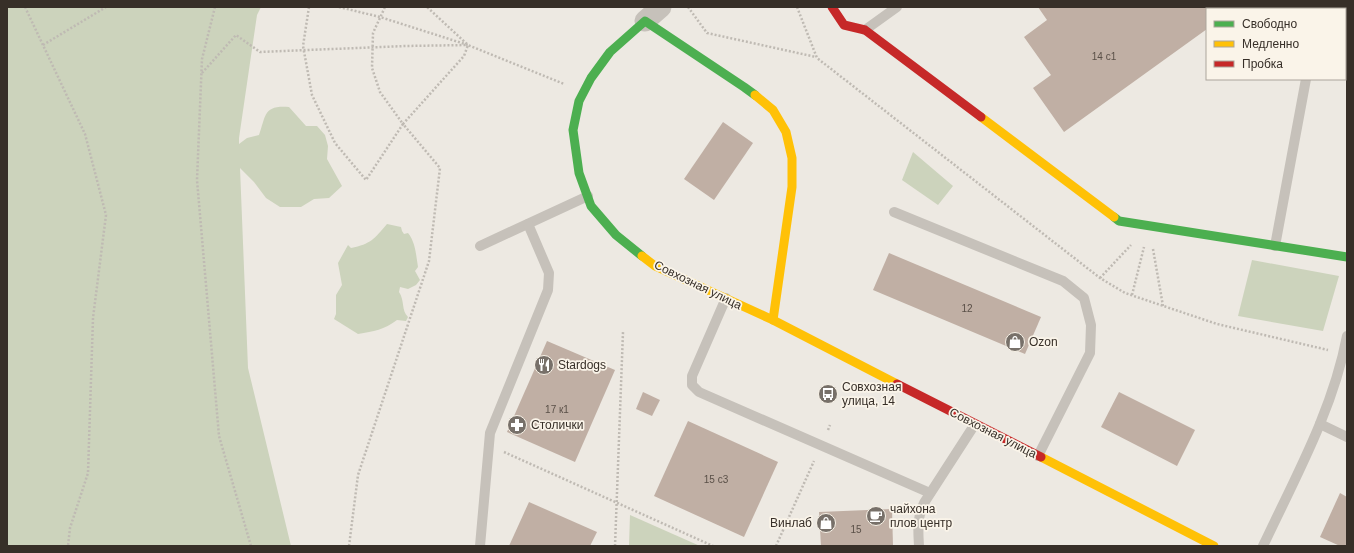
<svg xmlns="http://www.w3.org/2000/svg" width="1354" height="553" viewBox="0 0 1354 553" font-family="Helvetica,sans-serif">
  <rect width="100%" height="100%" fill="#ede9e2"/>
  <g fill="#ccd3bc">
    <path d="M7 7H261L257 15 239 138V144L247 138 259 135C266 116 263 105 289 107L306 126H317L325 135 328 146 327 159 342 186 329 198 314 199 301 207H280L266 198 254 182 240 168 248 368 291 546H7Z"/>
    <polygon points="913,152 953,186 938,205 902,180"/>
    <path d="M387 224 401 227 402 231 404 234 408 233C416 243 416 256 418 267L415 271 420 280 416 285 408 289 400 287 399 292C405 301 401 310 408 317L406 321 397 320C384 330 374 331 358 334L334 319 336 314V295L342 285 338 263 348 245 351 248C371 244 374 239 387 224Z"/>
    <polygon points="1252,260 1339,276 1323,331 1238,316"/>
    <polygon points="630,515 700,546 629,546"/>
  </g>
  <g fill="#c0afa4">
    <polygon points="1038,7 1238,7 1235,9 1207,9 1207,29 1064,132 1033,88 1051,75 1024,37 1047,20"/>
    <polygon points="723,122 753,143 714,200 684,179"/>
    <polygon points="889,253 1041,317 1025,354 873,290"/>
    <polygon points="547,341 615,370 575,462 507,432"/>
    <polygon points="643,392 660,400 652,416 636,409"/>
    <polygon points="1119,392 1195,430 1177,466 1101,427"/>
    <polygon points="688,421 778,462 744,537 654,496"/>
    <polygon points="1340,493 1347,497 1347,546 1340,546 1320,537"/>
    <polygon points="529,502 597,532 590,546 509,546"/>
    <polygon points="892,509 893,546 821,546 819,512"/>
  </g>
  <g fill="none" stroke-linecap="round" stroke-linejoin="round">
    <g stroke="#bfbab3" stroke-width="2.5" stroke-dasharray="2 2" stroke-linecap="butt">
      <polyline points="25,7 85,134 106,215 93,318 88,473 70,528 68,546"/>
      <polyline points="215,7 202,59 197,180 219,436 251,546"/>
      <polyline points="309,7 303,46 312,95 335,143 366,180 403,124 380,92 372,68 373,33 385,7"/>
      <polyline points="339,7 380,17 468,45 427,7"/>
      <polyline points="688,7 707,33 816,57"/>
      <polyline points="797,7 817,58 1100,278 1125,293 1217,324 1328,350"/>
      <polyline points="43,45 106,7"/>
      <polyline points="202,73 236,35 260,52 405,46 468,45"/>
      <polyline points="1153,249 1163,306"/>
      <polyline points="1100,278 1131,245"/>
      <polyline points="1132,295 1144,247"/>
      <polyline points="828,430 830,425"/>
      <polyline points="504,452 713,546"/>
      <polyline points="349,546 358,475 429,261 440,168 403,124 464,56 468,45 564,84"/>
      <polyline points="615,546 623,332"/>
      <polyline points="776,546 814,461"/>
    </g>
    <g stroke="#c6c1ba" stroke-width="10">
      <polyline points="1318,9 1319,7"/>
      <polyline points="865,30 897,7"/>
      <polyline points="894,212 1063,281 1084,298 1091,325 1090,353 1038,456"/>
      <polyline points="480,246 588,196"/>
      <polyline points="1275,246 1306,79"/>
      <polyline points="726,298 692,376 692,385 699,392 930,493"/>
      <polyline points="1320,424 1347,437"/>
      <polyline points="480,546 490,433 548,290 549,273 528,224"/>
      <path d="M919 546C918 529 917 518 924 503L975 424"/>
      <path d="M1263 546C1295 478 1333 410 1347 336"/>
    </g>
    <polyline stroke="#c6c1ba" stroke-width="21" points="645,21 661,7"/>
    <g stroke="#4caf50" stroke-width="9">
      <polyline points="1114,217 1119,221 1347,257"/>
      <polyline points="642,256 616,235 591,206 579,173 573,130 579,101 591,78 610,52 645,21 744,87 755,95"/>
    </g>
    <g stroke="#ffc107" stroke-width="9">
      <polyline points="755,95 773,110 786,132 792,158 792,187 773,320"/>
      <polyline points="981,117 1114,217"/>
      <polyline points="642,256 655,266 773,320 897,384"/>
      <polyline points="1041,457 1214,546"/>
    </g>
    <g stroke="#c62828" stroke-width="9">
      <polyline points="832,7 844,25 865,30 981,117"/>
      <polyline points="897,384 1041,457"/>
    </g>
  </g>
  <defs>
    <g id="shop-disc" transform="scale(1)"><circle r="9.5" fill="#777069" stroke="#faf4e9"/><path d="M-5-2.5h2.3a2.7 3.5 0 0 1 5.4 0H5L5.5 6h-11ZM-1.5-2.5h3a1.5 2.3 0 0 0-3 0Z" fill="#fff"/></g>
    <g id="restaurant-disc" transform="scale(1)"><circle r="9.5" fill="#777069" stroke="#faf4e9"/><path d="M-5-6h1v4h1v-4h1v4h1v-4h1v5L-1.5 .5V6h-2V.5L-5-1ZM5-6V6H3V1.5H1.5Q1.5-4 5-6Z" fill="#fff"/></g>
    <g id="bus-disc" transform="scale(1)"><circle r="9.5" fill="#777069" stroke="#faf4e9"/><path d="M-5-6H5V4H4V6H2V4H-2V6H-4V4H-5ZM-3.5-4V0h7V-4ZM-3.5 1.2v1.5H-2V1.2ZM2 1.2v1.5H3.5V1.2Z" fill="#fff"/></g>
    <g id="pharmacy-disc" transform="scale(1)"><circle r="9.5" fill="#777069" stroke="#faf4e9"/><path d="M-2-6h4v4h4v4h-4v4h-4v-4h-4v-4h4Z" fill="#fff"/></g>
    <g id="cafe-disc" transform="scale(1)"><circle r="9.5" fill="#777069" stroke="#faf4e9"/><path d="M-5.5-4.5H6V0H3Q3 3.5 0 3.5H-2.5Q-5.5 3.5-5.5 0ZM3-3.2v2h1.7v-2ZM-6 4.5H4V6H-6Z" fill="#fff"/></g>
  </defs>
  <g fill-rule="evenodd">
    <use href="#shop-disc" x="1015" y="342"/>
    <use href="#restaurant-disc" x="544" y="365"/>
    <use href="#bus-disc" x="828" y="394"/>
    <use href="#pharmacy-disc" x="517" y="425"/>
    <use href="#cafe-disc" x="876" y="516"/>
    <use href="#shop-disc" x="826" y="523"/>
  </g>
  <g text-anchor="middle" stroke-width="3.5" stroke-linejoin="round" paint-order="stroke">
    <g font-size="10" fill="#594f47">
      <text x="1104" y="60">14 с1</text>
      <text x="967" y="312">12</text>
      <text x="557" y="413">17 к1</text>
      <text x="716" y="483">15 с3</text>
      <text x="856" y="533">15</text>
    </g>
    <g font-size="12" fill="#372f28" stroke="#faf4e9">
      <text transform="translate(698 285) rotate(26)" y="4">Совхозная улица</text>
      <text transform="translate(993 433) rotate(27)" y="4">Совхозная улица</text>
    </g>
    <g font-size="12" fill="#372f28" stroke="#faf4e9" text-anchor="start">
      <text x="1029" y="346">Ozon</text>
      <text x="558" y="369">Stardogs</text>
      <text x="842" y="391">Совхозная<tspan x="842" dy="14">улица, 14</tspan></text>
      <text x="531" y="429">Столички</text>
      <text x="890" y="513">чайхона<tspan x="890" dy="14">плов центр</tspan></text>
      <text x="812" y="527" text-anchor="end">Винлаб</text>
    </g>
  </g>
  <rect width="1354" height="553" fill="none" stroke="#372f28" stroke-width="16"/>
  <rect x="1206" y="8" width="140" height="72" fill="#faf4e9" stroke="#aca59c"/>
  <rect x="1214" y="21" width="20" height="6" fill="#4caf50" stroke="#aca59c"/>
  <text x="1242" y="28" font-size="12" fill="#372f28">Свободно</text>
  <rect x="1214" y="41" width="20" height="6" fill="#ffc107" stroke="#aca59c"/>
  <text x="1242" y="48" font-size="12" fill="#372f28">Медленно</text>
  <rect x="1214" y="61" width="20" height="6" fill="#c62828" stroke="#aca59c"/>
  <text x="1242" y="68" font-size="12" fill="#372f28">Пробка</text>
</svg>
